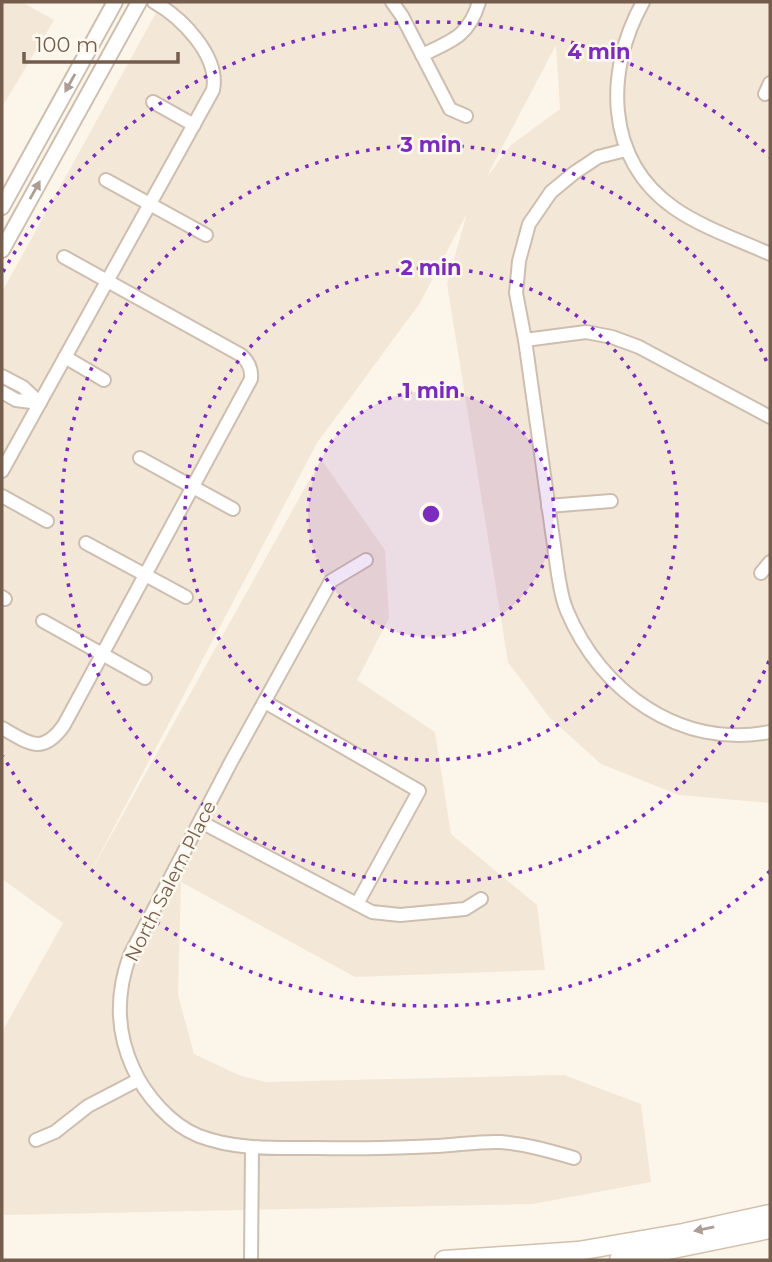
<svg xmlns="http://www.w3.org/2000/svg" width="772" height="1262" viewBox="0 0 772 1262" font-family="Montserrat,sans-serif">
  <rect width="100%" height="100%" fill="#fcf5e9"/>
  <g fill="#f3e8d8" fill-rule="evenodd">
    <polygon points="2,2 22,2 54,20 2,107"/>
    <path d="M162 2H770V803L679 795 601 764 549 717 508 662 447 284 467 213 420 303 317 443 84 884 321 459 385 550 389 618 357 680 435 732 451 834 537 905 545 970 355 977 181 882 178 995 194 1054 241 1076 266 1082 564 1075 641 1104 651 1182 533 1204 5 1215 2 1212V1032L63 923 2 879V292ZM556 45 560 109 511 145 486 178Z"/>
  </g>
  <g fill="none" stroke-linecap="round" stroke-linejoin="round">
    <g stroke="#cdbeaf" stroke-width="16">
      <g id="minor">
        <polyline points="392,2 402,16 450,109 466,116"/>
        <path d="M643 2C605 70 604 159 674 208 703 228 739 240 770 254"/>
        <path d="M422 55C452 41 469 36 479 2"/>
        <polyline points="765,94 770,83"/>
        <polyline points="153,102 194,125"/>
        <path d="M626 150 598 157 574 173 551 192 529 224 519 261 516 293 525 340 558 574C560 586 562 600 567 611 601 692 680 749 770 732"/>
        <polyline points="106,180 206,235"/>
        <polyline points="525,340 586,332 612,337 639,347 770,417"/>
        <polyline points="65,357 104,380"/>
        <polyline points="2,376 23,387 40,403"/>
        <polyline points="2,392 16,400 39,403"/>
        <polyline points="140,458 233,509"/>
        <path d="M2 471 213 90C220 56 181 17 154 2"/>
        <polyline points="2,496 47,521"/>
        <polyline points="548,506 611,501"/>
        <polyline points="86,543 186,597"/>
        <path d="M366 560 331 581 231 762 130 955C116 993 116 1031 133 1068 145 1095 171 1125 199 1136 236 1150 275 1148 315 1148 356 1149 396 1148 437 1146 458 1145 480 1141 501 1142 526 1144 550 1151 574 1158"/>
        <polyline points="761,573 770,562"/>
        <polyline points="2,597 5,599"/>
        <polyline points="43,621 145,678"/>
        <polyline points="265,702 419,791 357,904"/>
        <path d="M2 728C29 743 42 756 64 725L251 379C252 369 249 362 241 355L64 257"/>
        <polyline points="201,822 372,912 400,915 465,909 481,899"/>
        <polyline points="36,1140 55,1132 88,1106 138,1080"/>
        <polyline points="251,1260 252,1148"/>
      </g>
    </g>
    <g stroke="#cdbeaf" stroke-width="18">
      <g id="tertiary">
        <polyline points="2,207 115,2"/>
        <polyline points="2,250 139,2"/>
      </g>
    </g>
    <g stroke="#d2c0af" stroke-width="21">
      <g id="secondary">
        <polyline points="444,1260 578,1251 683,1233 770,1214"/>
        <polyline points="619,1260 770,1229"/>
      </g>
    </g>
    <use href="#minor" stroke="#fff" stroke-width="12"/>
    <use href="#tertiary" stroke="#fff" stroke-width="14"/>
    <use href="#secondary" stroke="#fff" stroke-width="18"/>
  </g>
  <defs><path id="oneway-solid" d="M-6-.8H1V-3.2L6.5 0L1 3.2V.8H-6Z" transform="scale(1.75)"/></defs>
  <g fill="#ac9e94">
    <use href="#oneway-solid" transform="translate(70 83) rotate(119)"/>
    <use href="#oneway-solid" transform="translate(35 190) rotate(-61)"/>
    <use href="#oneway-solid" transform="translate(704 1229) rotate(168)"/>
  </g>
  <circle cx="431" cy="514" r="123" fill="#7b2cbf" fill-opacity=".12"/>
  <g fill="none" stroke="#7b2cbf" stroke-width="3.5" stroke-dasharray="3.5 7">
    <circle cx="431" cy="514" r="123"/>
    <circle cx="431" cy="514" r="246"/>
    <path d="M769 661A369 369 0 1 1 769 367"/>
    <path d="M770 871A492 492 0 0 1 3 756M3 272A492 492 0 0 1 770 157"/>
  </g>
  <g text-anchor="middle" stroke-width="5" stroke-linejoin="round" paint-order="stroke">
    <g font-size="19" fill="#755d4d" stroke="#fef9ef">
      <text transform="translate(170 881) rotate(-63)" y="7">North Salem Place</text>
    </g>
  </g>
  <circle cx="431" cy="514" r="10" fill="#7b2cbf" stroke="#fef9ef" stroke-width="3.5"/>
  <g font-size="21" text-anchor="middle" font-weight="bold" fill="#7b2cbf" stroke="#fef9ef" stroke-width="5" stroke-linejoin="round" paint-order="stroke">
    <text x="599" y="59">4 min</text>
    <text x="431" y="152">3 min</text>
    <text x="431" y="275">2 min</text>
    <text x="431" y="398">1 min</text>
  </g>
  <rect width="772" height="1262" fill="none" stroke="#755d4d" stroke-width="7"/>
  <path d="M24 52v10h154v-10" fill="none" stroke="#755d4d" stroke-width="3.5"/>
  <text x="35" y="52" font-size="21" fill="#755d4d" stroke="#fef9ef" stroke-width="5" paint-order="stroke">100 m</text>
</svg>
